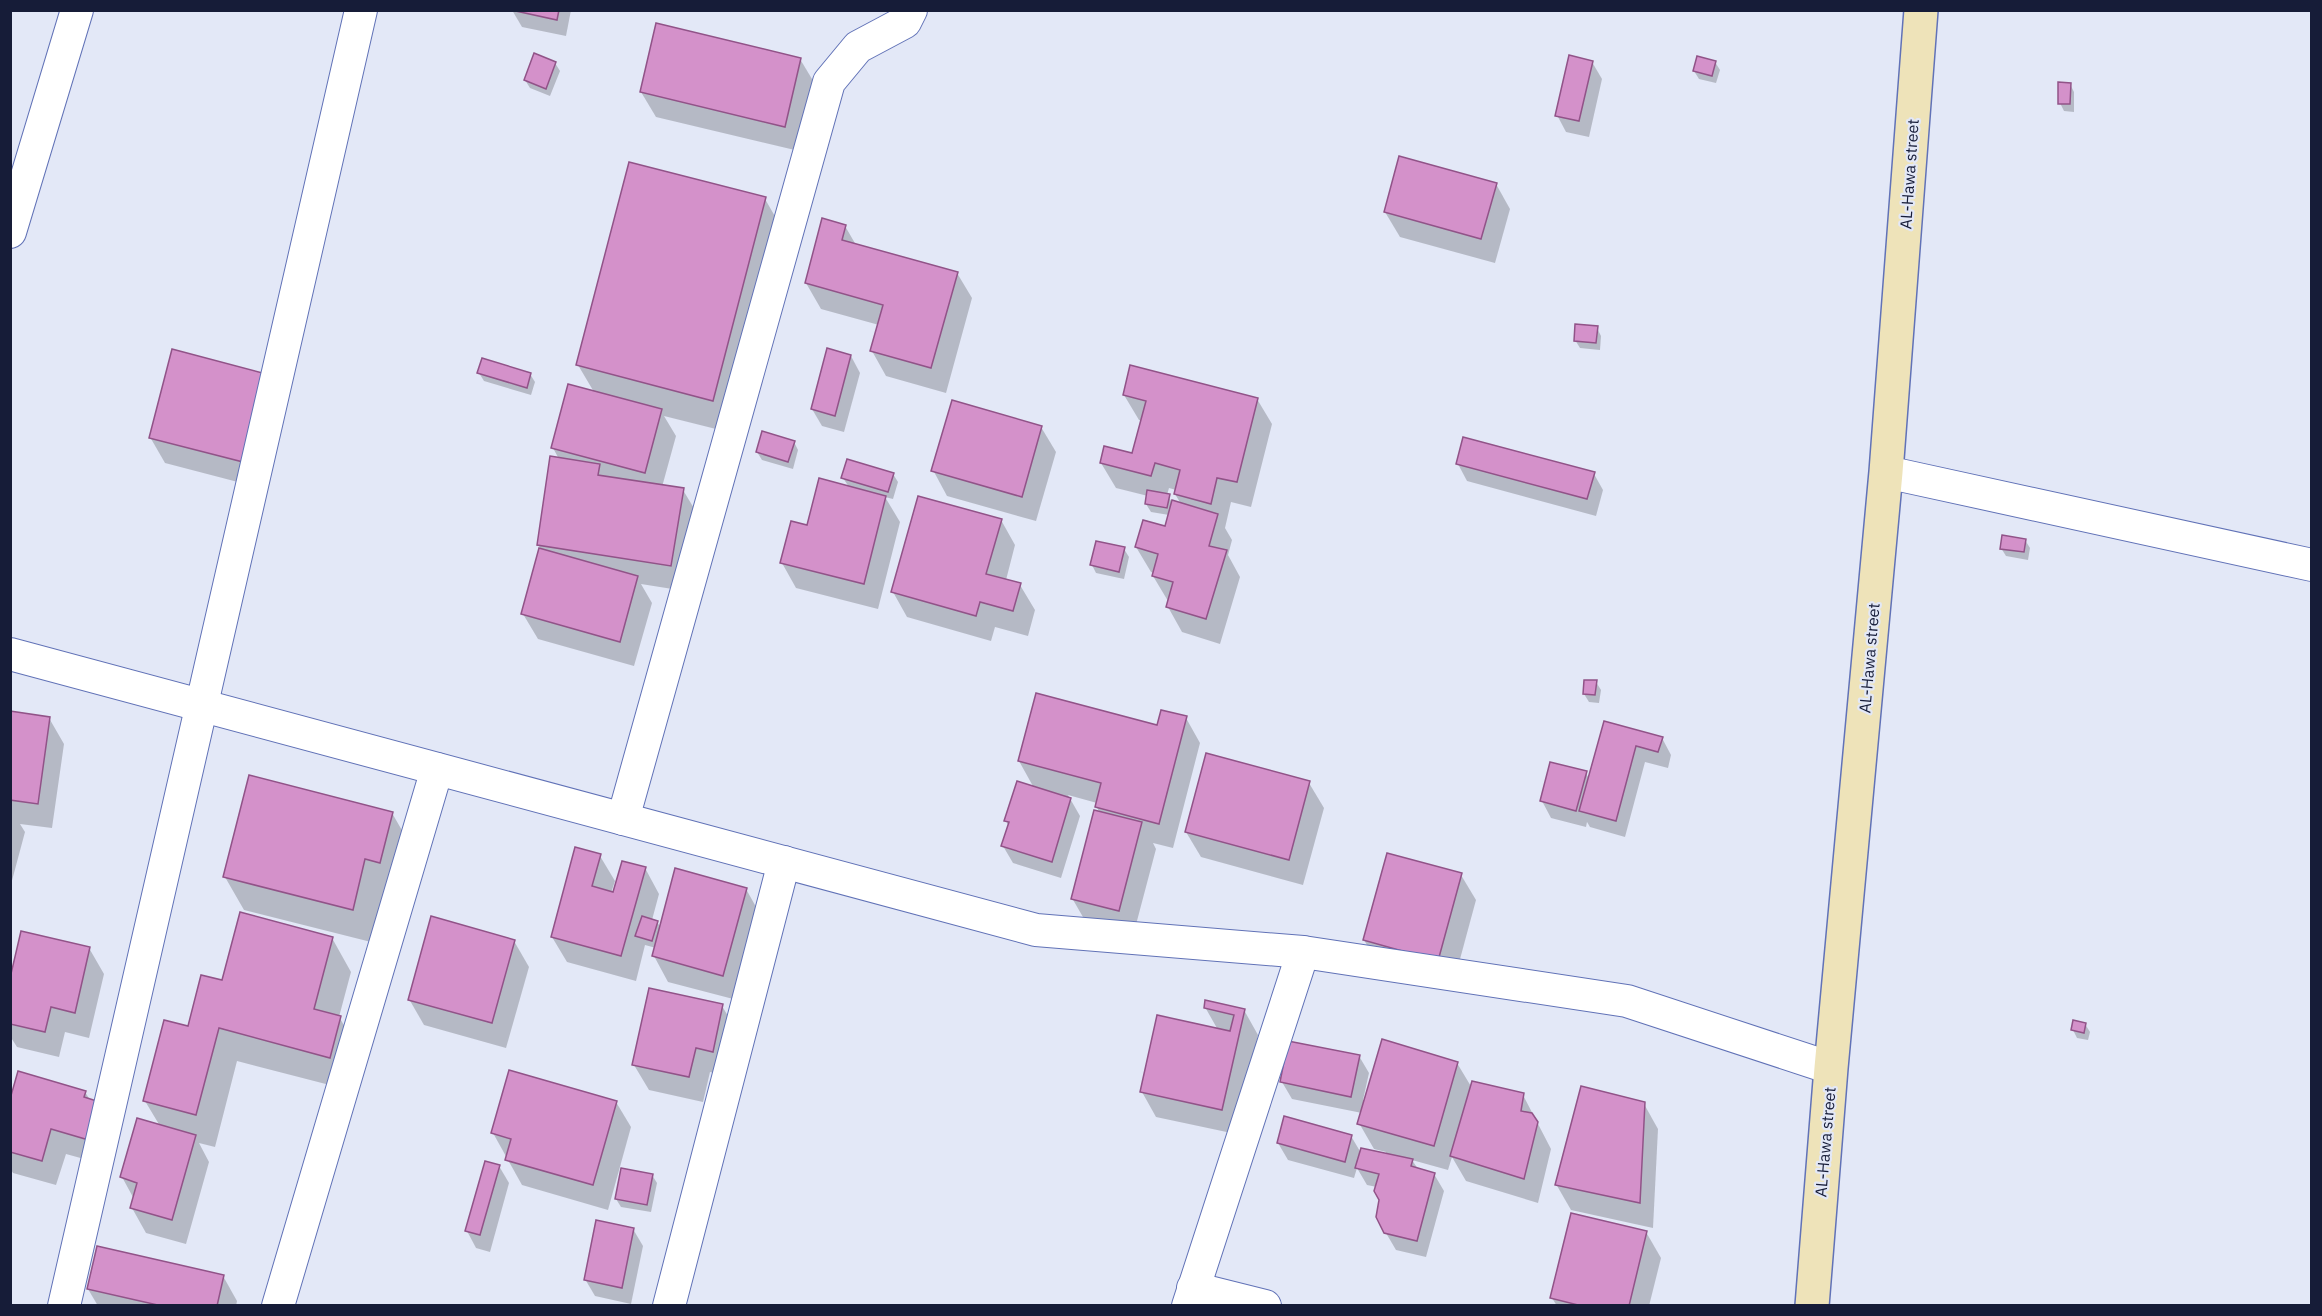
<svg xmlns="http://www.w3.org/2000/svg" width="2322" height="1316" viewBox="0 0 2322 1316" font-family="'IBM Plex Sans',sans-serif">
  <rect width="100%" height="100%" fill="#e3e8f7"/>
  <g fill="#0003" fill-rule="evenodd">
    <polygon points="512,10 571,10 566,36 522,27"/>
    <polygon points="800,59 815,84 799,151 656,117 641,92"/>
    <polygon points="1592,62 1602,79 1589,137 1566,132 1557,115"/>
    <polygon points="1715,62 1720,70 1716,83 1699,79 1694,71"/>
    <polygon points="555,63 560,71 550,96 530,88 525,80"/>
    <polygon points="2070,84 2074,92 2074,112 2064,111 2060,103"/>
    <polygon points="1496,184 1510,209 1495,263 1400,237 1385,212"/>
    <polygon points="765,199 784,232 732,433 664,416 676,436 662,487 683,490 698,515 685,591 641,584 652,603 634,666 538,639 523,614 541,549 538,545 559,459 553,448 594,392 578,365"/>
    <polygon points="845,226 856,245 957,273 972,298 946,393 886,376 872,351 879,325 821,309 806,283"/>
    <polygon points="1597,328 1601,336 1600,350 1580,348 1575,340"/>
    <polygon points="173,351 261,488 165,463 150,437"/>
    <polygon points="851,356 860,373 844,432 822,426 812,409"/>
    <polygon points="479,373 530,374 535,382 531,395 484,381"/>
    <path d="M1124 395 1257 399 1272 424 1251 507 1231 502 1225 528 1232 540 1228 555 1240 577 1220 644 1182 632 1168 607V601L1153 576 1154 573 1151 572 1136 547 1166 528 1169 515 1151 512 1146 504 1148 496 1116 488 1101 463 1133 455 1142 421 1139 420ZM1169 488 1176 490 1175 494 1181 504 1172 502 1167 495Z"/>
    <polygon points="1041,427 1056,452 1036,521 947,496 933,470"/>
    <polygon points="794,442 798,450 793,469 762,460 757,452"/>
    <polygon points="1458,464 1594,474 1603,490 1596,516 1467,481"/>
    <polygon points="893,474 898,482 893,499 885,497 900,522 878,609 796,588 782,563 849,487 843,478"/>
    <polygon points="1001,520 1015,545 1006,580 1020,585 1035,610 1028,636 995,627 991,641 907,617 893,592"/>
    <polygon points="2025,540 2030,548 2028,560 2006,556 2001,548"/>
    <polygon points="1124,549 1129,557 1124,579 1096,573 1092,565"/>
    <polygon points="1596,682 1601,690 1599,703 1589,702 1584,694"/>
    <polygon points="10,713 49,718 64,744 52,828 20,824 25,832 10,888"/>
    <polygon points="1186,718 1200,743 1173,848 1153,843 1156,849 1133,936 1087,924 1072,898 1100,813 1096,806 1097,803 1068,795 1080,816 1061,878 1013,863 1003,846 1009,827 1006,821 1034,788 1019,761 1158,727"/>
    <polygon points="1605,723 1662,738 1671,755 1668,768 1645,762 1625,837 1590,827 1587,822 1586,827 1551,818 1542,801 1586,773 1589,779"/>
    <polygon points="1309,783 1324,808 1303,885 1201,857 1186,832"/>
    <polygon points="392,813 411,846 399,896 384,892 371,942 244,910 225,877"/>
    <polygon points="600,856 615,881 611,893 614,894 645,868 659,894 652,920 657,922 661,928 746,889 760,914 737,1000 668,982 654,956 656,948 645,945 636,981 567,962 552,937"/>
    <polygon points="1461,875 1476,900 1453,985 1379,965 1364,940"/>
    <polygon points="332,938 351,972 339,1017 359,1050 349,1090 237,1061 215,1147 199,1143 209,1162 186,1244 146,1233 132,1208 134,1199 122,1177 160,1126 145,1101 189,1028 223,982"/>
    <polygon points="514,941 529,967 506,1048 424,1025 409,999"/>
    <polygon points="89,948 104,974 89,1038 65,1032 59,1057 17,1047 10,1036 10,984"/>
    <polygon points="722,1006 737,1031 727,1076 710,1072 703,1102 649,1090 634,1065"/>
    <polygon points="1205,1007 1244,1010 1258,1035 1236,1134 1156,1117 1142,1092 1218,1030"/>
    <polygon points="2085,1024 2090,1032 2088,1040 2077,1038 2073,1030"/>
    <polygon points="1359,1056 1369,1073 1363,1100 1365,1101 1457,1063 1472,1088 1523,1095 1551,1149 1538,1203 1466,1181 1452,1157 1448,1170 1412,1160 1418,1169 1434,1174 1444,1191 1426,1257 1396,1250 1386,1233 1381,1200 1377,1187 1367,1185 1357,1168 1354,1178 1288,1160 1278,1143 1351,1136 1361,1153 1385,1155 1386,1152 1374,1149 1359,1123 1362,1113 1292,1099 1282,1082"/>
    <polygon points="85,1092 90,1100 106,1165 66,1154 56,1185 13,1173 10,1168 10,1105"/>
    <polygon points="616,1102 631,1127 608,1210 522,1185 493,1133"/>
    <polygon points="1644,1104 1658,1129 1653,1228 1571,1210 1556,1184"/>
    <polygon points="499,1166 509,1183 490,1252 476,1248 467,1231"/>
    <polygon points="652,1175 657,1183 651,1212 621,1207 616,1199"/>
    <polygon points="633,1229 643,1246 631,1304 595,1296 585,1279"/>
    <polygon points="1646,1232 1661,1258 1649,1306 1557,1306 1552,1298"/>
    <polygon points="223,1276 237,1301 236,1306 98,1306 88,1289"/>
  </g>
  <g fill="#d491ca" stroke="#915388" stroke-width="1.5">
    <polygon points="511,10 559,10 557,20"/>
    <polygon points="656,23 801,58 785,127 640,92"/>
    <polygon points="534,53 556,62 546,89 524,80"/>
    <polygon points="1569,55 1593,61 1579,121 1555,116"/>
    <polygon points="1697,56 1716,61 1712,76 1693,71"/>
    <polygon points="2058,82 2071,83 2070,104 2058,104"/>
    <polygon points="1399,156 1497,183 1481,239 1384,212"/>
    <polygon points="629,162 766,197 713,401 576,365"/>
    <polygon points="822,218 846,225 842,240 958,272 931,368 870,351 883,305 805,283"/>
    <polygon points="1575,324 1598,326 1596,343 1574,341"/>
    <polygon points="827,348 851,355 835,416 811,409"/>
    <polygon points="172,349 270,375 247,463 149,438"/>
    <polygon points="482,358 531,373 527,388 477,373"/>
    <polygon points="1130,365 1258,398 1237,482 1217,478 1211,504 1174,494 1180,470 1155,463 1151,476 1100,463 1104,446 1132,453 1146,401 1123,395"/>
    <polygon points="568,384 662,409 645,473 551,448"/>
    <polygon points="952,400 1042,426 1022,497 931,471"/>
    <polygon points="762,431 795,441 788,462 756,452"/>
    <polygon points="1463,437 1595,472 1587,499 1456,464"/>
    <polygon points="550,456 600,464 598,475 684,488 671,566 537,545"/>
    <polygon points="847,459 894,473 888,492 841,478"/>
    <polygon points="819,478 886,496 864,584 780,563 791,521 807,525"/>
    <polygon points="1147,490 1170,494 1167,508 1145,504"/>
    <polygon points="918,496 1002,519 986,574 1021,583 1013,611 980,602 976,616 891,592"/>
    <polygon points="1172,500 1218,514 1209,546 1227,550 1206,619 1166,607 1173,582 1152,576 1158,554 1135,547 1143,520 1165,526"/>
    <polygon points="2002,535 2026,539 2024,552 2000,549"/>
    <polygon points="1096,541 1125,547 1119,572 1090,565"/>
    <polygon points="539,548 638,576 620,642 521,614"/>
    <polygon points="1584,680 1597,680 1595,695 1583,694"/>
    <polygon points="1036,693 1157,725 1161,710 1187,716 1159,824 1095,807 1101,783 1018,761"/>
    <polygon points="10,711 50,717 38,804 10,800"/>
    <polygon points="1604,721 1663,737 1658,752 1636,746 1616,821 1579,811"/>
    <polygon points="1206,753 1310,781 1289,860 1185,832"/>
    <polygon points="1550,762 1587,771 1576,811 1540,801"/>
    <polygon points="249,775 393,812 380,863 365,859 353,910 223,877"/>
    <polygon points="1017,781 1071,798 1052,862 1001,846 1009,822 1004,821"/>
    <polygon points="1094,810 1142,822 1119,911 1071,899"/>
    <polygon points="575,847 601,854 592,886 613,892 622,861 646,867 621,956 551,937"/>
    <polygon points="1387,853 1462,873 1438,961 1363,940"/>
    <polygon points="675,868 747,888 723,976 652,956"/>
    <polygon points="240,912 333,937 314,1009 341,1016 330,1058 219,1028 196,1115 143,1101 164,1020 188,1026 201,975 222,980"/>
    <polygon points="431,916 515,940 492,1023 408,1000"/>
    <polygon points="642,916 658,921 652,941 635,936"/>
    <polygon points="21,931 90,947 75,1013 51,1007 45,1032 10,1024 10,978"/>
    <polygon points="649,988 723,1004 713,1052 696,1048 689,1077 632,1065"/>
    <polygon points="1205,1000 1245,1009 1222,1110 1140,1092 1157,1015 1230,1031 1234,1015 1204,1008"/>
    <polygon points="2073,1020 2086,1023 2084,1033 2071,1030"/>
    <polygon points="1382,1039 1458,1062 1434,1146 1357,1124"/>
    <polygon points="1288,1041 1360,1055 1351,1097 1280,1082"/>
    <polygon points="509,1070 617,1101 593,1185 505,1160 511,1139 491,1133"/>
    <polygon points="18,1071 86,1091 84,1097 103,1103 92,1141 51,1129 42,1161 10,1152 10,1099"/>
    <polygon points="1472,1081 1524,1093 1521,1111 1532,1113 1538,1122 1524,1179 1450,1156"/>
    <polygon points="1581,1086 1645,1102 1640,1203 1555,1185"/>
    <polygon points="1284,1116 1352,1135 1345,1162 1277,1143"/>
    <polygon points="137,1118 196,1135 172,1220 130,1208 137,1183 120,1177"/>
    <polygon points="1361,1148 1413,1159 1411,1166 1435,1173 1417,1241 1384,1233 1376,1217 1379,1200 1374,1191 1379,1174 1355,1168"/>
    <polygon points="485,1161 500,1165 480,1235 465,1231"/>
    <polygon points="621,1168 653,1174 647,1205 615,1199"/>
    <polygon points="1571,1213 1647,1231 1629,1306 1582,1306 1550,1298"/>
    <polygon points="596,1220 634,1228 622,1288 584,1280"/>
    <polygon points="97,1246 224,1275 217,1306 162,1306 87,1289"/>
  </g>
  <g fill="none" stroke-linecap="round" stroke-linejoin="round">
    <g stroke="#6172b7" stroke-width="34">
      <g id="street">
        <polyline points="10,232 77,10"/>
        <polyline points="1886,472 2312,565"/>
        <polyline points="10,654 1036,930 1303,952 1627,1001 1831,1068"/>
        <polyline points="623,819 829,82 858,47 905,22 911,10"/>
        <polyline points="1193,1288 1265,1306"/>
        <polyline points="64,1306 361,10"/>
        <polyline points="278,1306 437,769"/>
        <polyline points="669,1306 784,862"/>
        <polyline points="1188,1306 1303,952"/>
      </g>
    </g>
    <g stroke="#6172b7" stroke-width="36">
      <polyline id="secondary" points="1812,1306 1831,1068 1886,472 1921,10"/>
    </g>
    <use href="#street" stroke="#fff" stroke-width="32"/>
    <use href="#secondary" stroke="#eee3b9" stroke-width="33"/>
  </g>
  <g text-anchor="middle" stroke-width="4.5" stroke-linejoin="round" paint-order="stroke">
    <g font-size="16" fill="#161c38" stroke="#e3e8f7">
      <text transform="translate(1909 174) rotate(-86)" y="6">AL-Hawa street</text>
      <text transform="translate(1869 658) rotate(-85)" y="6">AL-Hawa street</text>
      <text transform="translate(1825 1142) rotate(-85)" y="6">AL-Hawa street</text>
    </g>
  </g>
  <rect width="2322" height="1316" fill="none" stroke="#161c38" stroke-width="24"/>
</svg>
